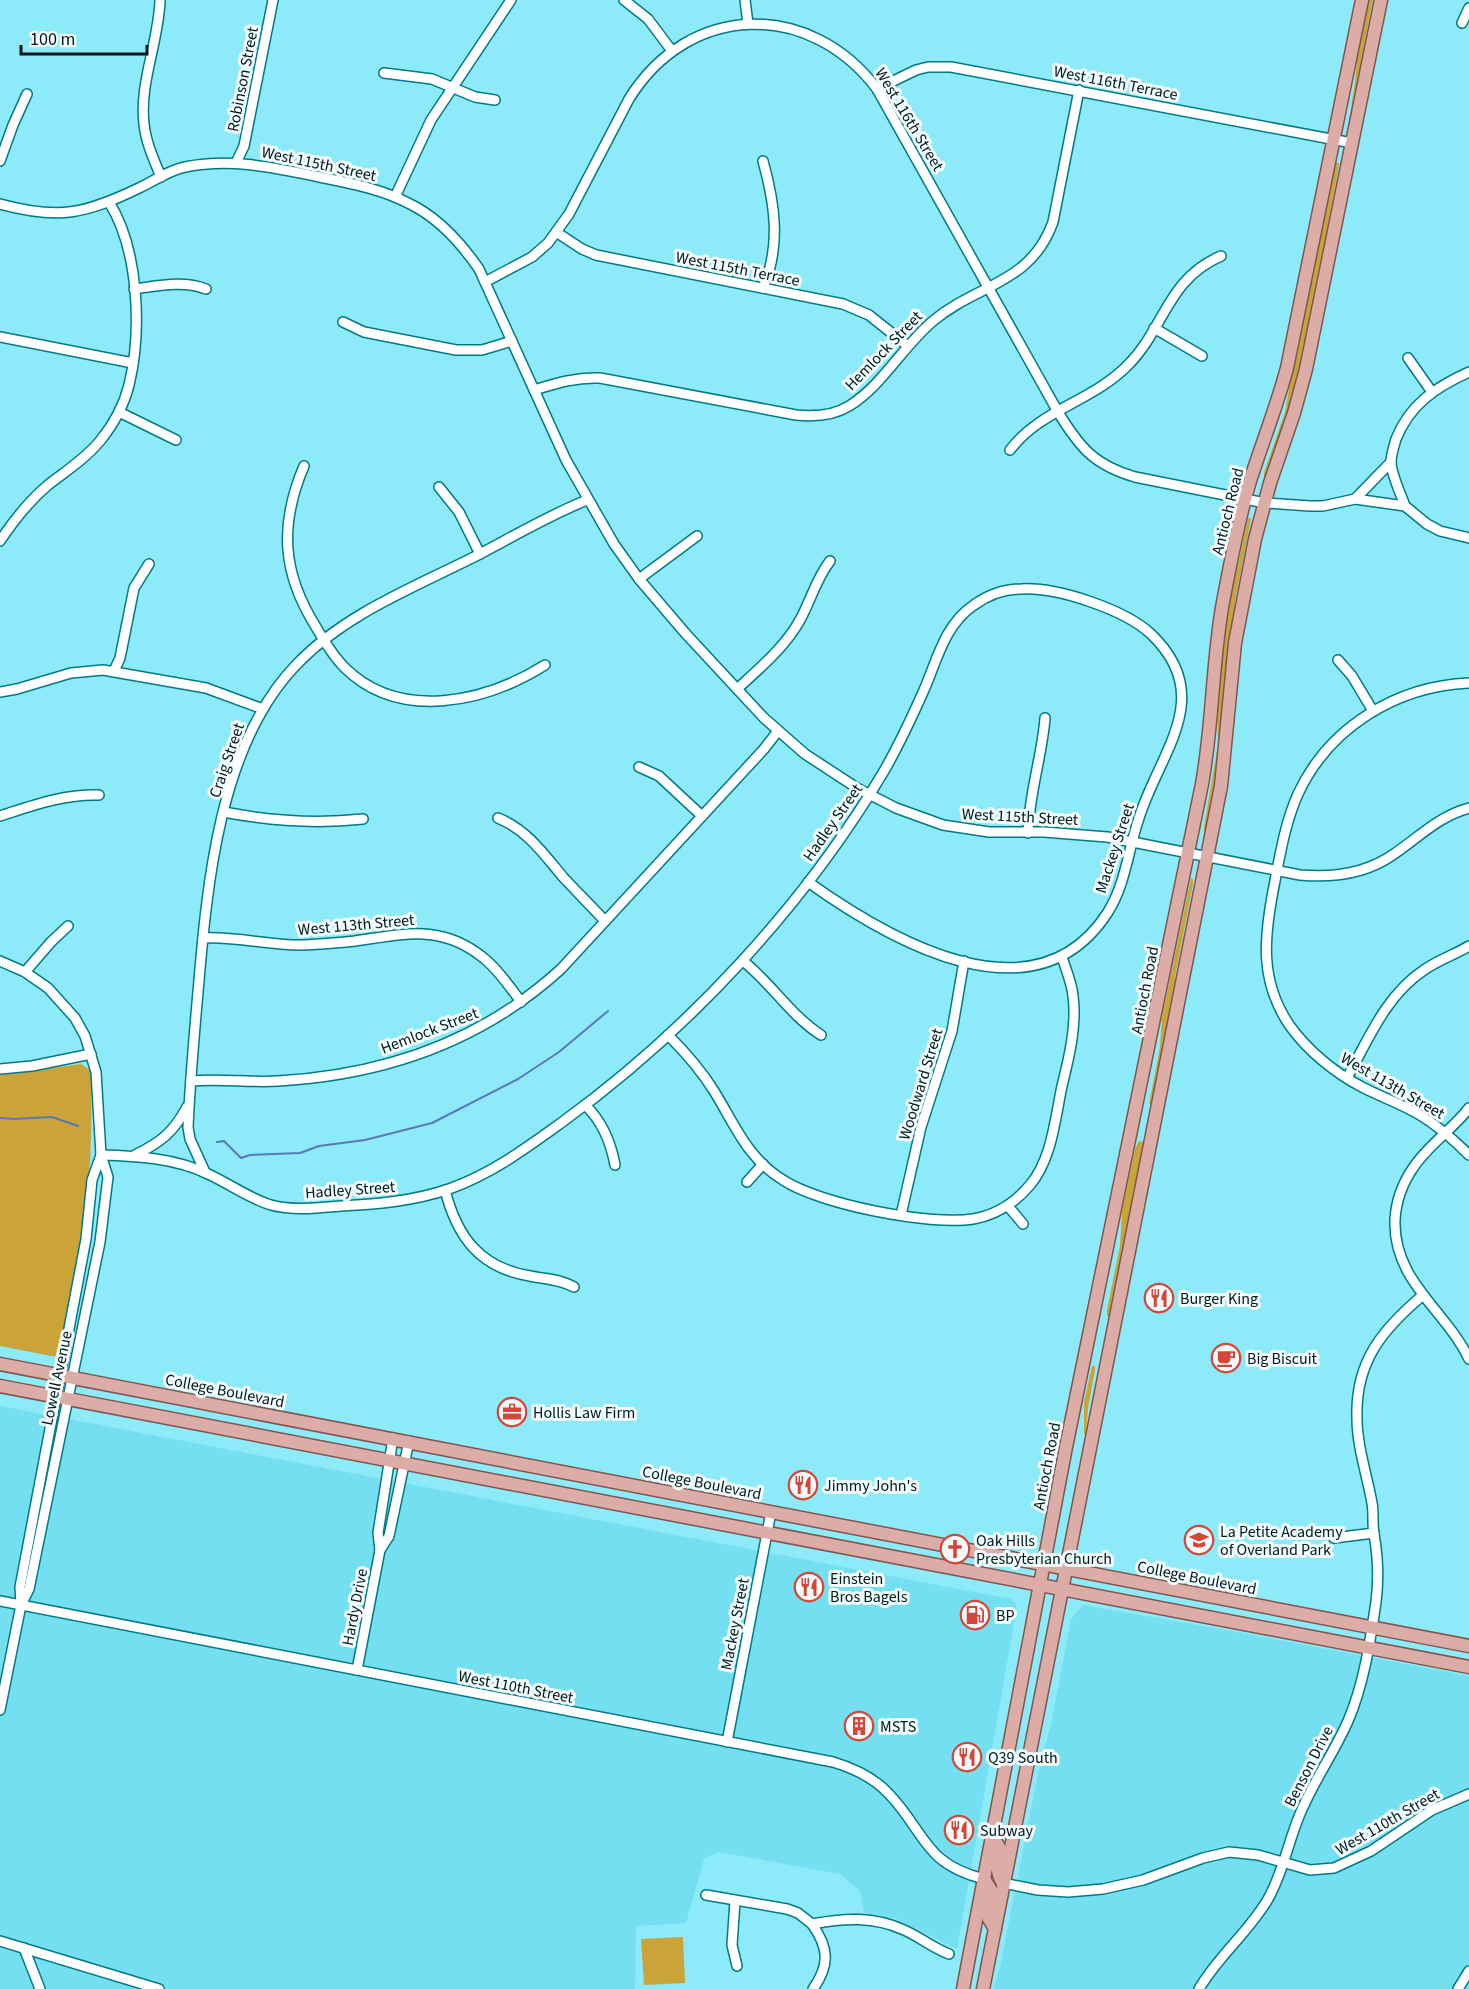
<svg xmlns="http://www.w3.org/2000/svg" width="1469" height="1989" viewBox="0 0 1469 1989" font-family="'Source Sans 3',sans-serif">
  <rect width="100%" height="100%" fill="#8deaf9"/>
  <g fill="#74dff0">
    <polygon points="0,1406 1011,1599 1017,1606 957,1949 894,1918 864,1913 860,1891 840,1874 718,1852 704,1859 686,1923 636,1926 635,1989 0,1989"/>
    <polygon points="1083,1605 1226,1630 1469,1676 1469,1989 994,1989 1000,1967 1038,1774 1052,1720 1071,1619"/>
  </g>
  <g fill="#caa439">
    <path d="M1368 0H1373C1364 40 1360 81 1351 121H1349L1355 82 1358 50Z"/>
    <polygon points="1336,163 1339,163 1338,171 1328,224 1326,250 1296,393 1267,477 1264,477 1264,473 1285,412 1292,372"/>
    <polygon points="1248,518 1251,518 1250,524 1235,601 1222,750 1207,834 1204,833 1204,826 1218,745 1217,703 1225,626"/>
    <polygon points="1191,878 1193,879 1193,884 1175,977 1174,996 1152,1104 1149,1103 1150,1099 1160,1047 1162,1017"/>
    <path d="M81 1064 90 1070 91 1077C92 1129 91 1182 83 1234 77 1275 67 1316 58 1356H51L0 1346V1075Z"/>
    <polygon points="1139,1141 1143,1142 1144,1148 1110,1316 1107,1316 1107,1310 1120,1246 1122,1211 1135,1149"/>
    <polygon points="1092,1366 1095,1366 1095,1370 1088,1408 1086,1435 1084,1434 1084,1402"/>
    <polygon points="683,1937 685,1983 644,1985 641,1939"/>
  </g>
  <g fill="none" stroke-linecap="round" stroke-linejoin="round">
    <g stroke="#5b77b5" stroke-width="2">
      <polyline points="0,1118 14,1119 52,1117 78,1126"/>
      <polyline points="217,1142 224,1141 241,1158 250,1155 300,1153 319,1146 365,1140 432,1123 518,1079 559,1052 608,1011"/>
    </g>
    <g stroke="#007a87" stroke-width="12">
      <g id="minor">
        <path d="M160 0C159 41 139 83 144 124 146 143 154 160 161 177"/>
        <polyline points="624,0 648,19 672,51"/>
        <polyline points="745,0 748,24"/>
        <polyline points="1462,23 1469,8"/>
        <polyline points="384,73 432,79 475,97 495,100"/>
        <polyline points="877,89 916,70 928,67 951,67 1352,143"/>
        <polyline points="0,161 13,125 27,94"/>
        <polyline points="236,163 244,146 273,0"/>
        <polyline points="395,197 431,120 511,0"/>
        <path d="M0 204C59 220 85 214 139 188 154 181 169 170 185 167 230 158 271 167 315 176 348 183 380 188 410 204 439 218 461 243 479 269L566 460 614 544 639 579 686 634 764 718 805 754 857 788 896 808 943 825 989 832H1044L1107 837 1300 875C1334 878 1366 874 1394 854 1419 837 1439 816 1469 808"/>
        <polyline points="556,232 582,249 596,255 843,304 869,315 908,346"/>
        <path d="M485 282 532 257 548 243 569 214 629 99C689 2 810 0 877 89L1058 412C1080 448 1094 465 1135 477L1265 503 1310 506H1323L1355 499 1405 506 1427 524 1440 531 1469 538"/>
        <path d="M763 288C781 246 775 204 763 161"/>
        <path d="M134 289C158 286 183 280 206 289"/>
        <polyline points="343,322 364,332 456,350 482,350 512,341"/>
        <polyline points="1154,328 1202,356"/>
        <polyline points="0,337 133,363"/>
        <polyline points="1408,358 1432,392"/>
        <path d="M534 390C557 383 576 377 600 378L796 415C815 417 833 416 849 406 882 386 903 346 933 321 977 284 1031 284 1053 222L1079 90"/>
        <polyline points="119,412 176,440"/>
        <path d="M1010 450C1040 410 1093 401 1128 365 1165 328 1167 279 1221 256"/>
        <path d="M304 466C279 525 282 573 316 627 324 641 333 656 345 668 400 722 486 702 545 665"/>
        <polyline points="439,487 459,512 480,554"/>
        <polyline points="1355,499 1391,462"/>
        <path d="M1405 506C1401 494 1391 474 1391 462 1391 455 1394 446 1396 439 1410 404 1436 387 1469 372"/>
        <path d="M0 541C14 520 29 501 48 485 66 471 85 459 100 441 113 425 124 405 129 385 142 331 139 250 109 202"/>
        <polyline points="639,579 697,536"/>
        <polyline points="1338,660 1352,676 1373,711"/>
        <polyline points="114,671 120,658 134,588 149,564"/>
        <path d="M1469 683C1397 686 1329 727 1298 794 1285 823 1280 855 1274 886 1264 937 1259 981 1290 1026 1308 1051 1335 1073 1362 1087 1381 1097 1402 1104 1420 1115 1438 1126 1454 1140 1469 1155"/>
        <path d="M737 689C760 668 785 647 800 620 811 600 816 579 830 561"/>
        <polyline points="0,692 17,689 71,673 103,670 206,688 263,709"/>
        <polyline points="639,767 659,776 702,816"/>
        <path d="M224 812C270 821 316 824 363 819"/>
        <path d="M0 816C34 805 63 794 99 795"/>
        <path d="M498 818C527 830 543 853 563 877 577 892 591 906 605 921"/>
        <path d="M1028 833C1029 793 1042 757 1045 718"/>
        <path d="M203 938C237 936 270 946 304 945 321 944 338 943 355 941 404 934 443 923 486 960 500 972 510 987 521 1002"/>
        <polyline points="0,961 25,972 48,988 75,1018 85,1036 96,1072 101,1155 108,1177 100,1242 29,1589 21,1605"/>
        <path d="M743 961C772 984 791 1016 821 1035"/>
        <polyline points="25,972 51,942 68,926"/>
        <path d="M668 1035C685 1052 701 1070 714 1091 735 1125 747 1158 783 1180 819 1204 930 1226 973 1219 996 1215 1015 1203 1030 1185 1052 1159 1055 1119 1062 1086 1069 1058 1077 1025 1073 996 1072 983 1066 970 1062 957"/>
        <polyline points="0,1069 32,1066 91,1054"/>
        <path d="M1347 1078C1368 1040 1386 995 1424 970 1438 960 1454 955 1469 946"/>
        <path d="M191 1081C220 1078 249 1083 278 1081 384 1075 481 1042 561 969L764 749 778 731"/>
        <path d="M585 1105C602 1121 611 1143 615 1165"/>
        <path d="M1469 1108C1452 1130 1428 1145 1413 1168 1402 1184 1396 1201 1395 1220 1393 1281 1445 1309 1469 1359"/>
        <path d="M101 1155C137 1156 175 1158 208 1174 230 1184 248 1198 271 1205 293 1211 318 1208 341 1206 378 1204 414 1201 449 1189 491 1174 525 1149 561 1123 688 1031 804 906 884 771 899 745 912 717 924 690 937 660 945 624 974 605 988 595 1004 589 1021 589 1057 587 1124 609 1151 634 1217 697 1159 753 1139 818 1128 850 1126 883 1108 912 1035 1026 888 939 808 882"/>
        <path d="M135 1155C161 1142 173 1133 187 1107"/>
        <path d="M205 1172 190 1139 188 1127C190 1082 194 1037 198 992 207 885 219 744 297 664 344 615 410 589 470 559 509 539 547 516 587 500"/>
        <polyline points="747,1182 763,1164"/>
        <path d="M445 1190C457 1237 480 1268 530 1276 545 1279 560 1279 574 1287"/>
        <polyline points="1008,1206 1023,1224"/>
        <polyline points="901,1215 921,1127 952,1031 964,961"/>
        <polyline points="1334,1538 1374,1533"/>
        <polyline points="380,1550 389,1536 409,1441"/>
        <path d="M0 1601 833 1762C853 1768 873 1777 888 1793 926 1832 922 1863 984 1879"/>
        <polyline points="357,1670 380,1550 378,1533 393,1438"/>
        <polyline points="0,1710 21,1605 20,1587 86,1239 92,1180 101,1155"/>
        <polyline points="727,1742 771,1512"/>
        <polyline points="1003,1883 1038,1890 1068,1892 1103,1889 1143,1880 1203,1858 1229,1852 1258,1855 1310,1870 1334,1868 1371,1851 1432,1810 1469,1794"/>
        <path d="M706 1895 787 1909 798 1913 812 1924C844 1918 874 1916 904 1930 920 1937 933 1948 949 1954"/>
        <polyline points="735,1901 732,1945 737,1966"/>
        <path d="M812 1924C829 1948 830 1965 813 1989"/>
        <polyline points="0,1941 159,1989"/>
        <polyline points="24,1948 40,1989"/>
        <path d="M1199 1989C1218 1956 1249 1932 1268 1899 1283 1873 1288 1842 1300 1814 1313 1782 1334 1753 1348 1721 1364 1684 1370 1642 1376 1602 1379 1579 1378 1557 1374 1534 1372 1524 1374 1513 1372 1503 1367 1475 1357 1446 1357 1418 1355 1361 1383 1329 1423 1295"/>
        <polyline points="1458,1989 1469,1971"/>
      </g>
    </g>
    <g stroke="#80554f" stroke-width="15">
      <g id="major">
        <polyline points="0,1364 1469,1646"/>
        <polyline points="0,1386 1469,1667"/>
        <path d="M992 1836 999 1847C998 1860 995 1872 1003 1883"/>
        <polyline points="984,1879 991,1890 988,1917 995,1929"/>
        <path d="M963 1989 1066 1447 1202 784C1213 724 1212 662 1223 602 1231 561 1238 520 1250 481 1262 443 1277 406 1287 368L1362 0"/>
        <polyline points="983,1989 1221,786 1235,643 1255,539 1270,483 1294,413 1306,369 1381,0"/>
      </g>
    </g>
    <use href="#minor" stroke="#fff" stroke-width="9"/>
    <use href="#major" stroke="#dcada6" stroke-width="12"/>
  </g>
  <defs>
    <g id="restaurant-ring" transform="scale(1.5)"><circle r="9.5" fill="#f3fcfd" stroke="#d34639" stroke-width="1.5"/><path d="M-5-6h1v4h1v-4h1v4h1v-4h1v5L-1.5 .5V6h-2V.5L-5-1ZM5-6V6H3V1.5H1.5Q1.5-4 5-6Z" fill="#d34639"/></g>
    <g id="cafe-ring" transform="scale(1.5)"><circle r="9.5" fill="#f3fcfd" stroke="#d34639" stroke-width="1.5"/><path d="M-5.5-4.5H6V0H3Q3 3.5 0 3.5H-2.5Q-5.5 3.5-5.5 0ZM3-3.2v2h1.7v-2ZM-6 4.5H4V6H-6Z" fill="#d34639"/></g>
    <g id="office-ring" transform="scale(1.5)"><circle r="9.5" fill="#f3fcfd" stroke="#d34639" stroke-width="1.5"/><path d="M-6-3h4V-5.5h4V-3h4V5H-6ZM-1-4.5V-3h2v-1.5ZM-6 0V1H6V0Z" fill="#d34639"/></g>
    <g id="school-ring" transform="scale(1.5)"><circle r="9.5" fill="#f3fcfd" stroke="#d34639" stroke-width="1.5"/><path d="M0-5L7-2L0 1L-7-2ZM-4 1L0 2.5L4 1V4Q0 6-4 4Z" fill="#d34639"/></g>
    <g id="church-ring" transform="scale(1.5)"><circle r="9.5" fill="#f3fcfd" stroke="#d34639" stroke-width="1.5"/><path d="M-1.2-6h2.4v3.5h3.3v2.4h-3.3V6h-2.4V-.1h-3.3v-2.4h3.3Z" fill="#d34639"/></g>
    <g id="fuel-ring" transform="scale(1.5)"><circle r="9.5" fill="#f3fcfd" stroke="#d34639" stroke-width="1.5"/><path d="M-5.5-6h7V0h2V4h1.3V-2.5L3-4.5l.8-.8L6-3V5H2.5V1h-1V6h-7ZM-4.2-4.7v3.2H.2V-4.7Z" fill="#d34639"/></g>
    <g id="building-ring" transform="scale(1.5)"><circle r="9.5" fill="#f3fcfd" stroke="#d34639" stroke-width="1.5"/><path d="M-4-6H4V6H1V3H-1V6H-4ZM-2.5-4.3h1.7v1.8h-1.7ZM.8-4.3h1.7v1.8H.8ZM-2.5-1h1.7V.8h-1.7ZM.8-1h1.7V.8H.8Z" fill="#d34639"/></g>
  </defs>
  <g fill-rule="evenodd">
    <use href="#restaurant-ring" x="1159" y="1298"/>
    <use href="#cafe-ring" x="1226" y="1358"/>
    <use href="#office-ring" x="512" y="1412"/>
    <use href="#restaurant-ring" x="803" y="1485"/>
    <use href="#school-ring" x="1199" y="1540"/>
    <use href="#church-ring" x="955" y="1549"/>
    <use href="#restaurant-ring" x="809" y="1587"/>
    <use href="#fuel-ring" x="975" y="1615"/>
    <use href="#building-ring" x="859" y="1726"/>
    <use href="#restaurant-ring" x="967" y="1757"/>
    <use href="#restaurant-ring" x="959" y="1830"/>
  </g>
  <g text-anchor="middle" stroke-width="6" stroke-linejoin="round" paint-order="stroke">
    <g font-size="16" fill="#00171b" stroke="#f3fcfd">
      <text transform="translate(242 79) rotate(-79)" y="6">Robinson Street</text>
      <text transform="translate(1116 82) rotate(11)" y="6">West 116th Terrace</text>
      <text transform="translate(910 119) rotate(59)" y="6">West 116th Street</text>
      <text transform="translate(319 163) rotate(12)" y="6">West 115th Street</text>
      <text transform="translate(738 268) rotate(11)" y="6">West 115th Terrace</text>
      <text transform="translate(883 350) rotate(-46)" y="6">Hemlock Street</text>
      <text transform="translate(1227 511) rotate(-76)" y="6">Antioch Road</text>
      <text transform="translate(226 760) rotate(-71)" y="6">Craig Street</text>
      <text transform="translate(1020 816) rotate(3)" y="6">West 115th Street</text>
      <text transform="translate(832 822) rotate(-55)" y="6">Hadley Street</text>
      <text transform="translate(1114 848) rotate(-72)" y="6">Mackey Street</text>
      <text transform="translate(356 924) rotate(-5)" y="6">West 113th Street</text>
      <text transform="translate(1144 990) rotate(-79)" y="6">Antioch Road</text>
      <text transform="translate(429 1030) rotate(-21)" y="6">Hemlock Street</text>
      <text transform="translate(920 1084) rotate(-73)" y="6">Woodward Street</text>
      <text transform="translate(1393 1085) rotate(30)" y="6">West 113th Street</text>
      <text transform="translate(350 1189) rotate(-4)" y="6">Hadley Street</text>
      <text transform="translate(56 1378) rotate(-78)" y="6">Lowell Avenue</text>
      <text transform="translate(225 1390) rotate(11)" y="6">College Boulevard</text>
      <text transform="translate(1046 1466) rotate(-79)" y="6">Antioch Road</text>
      <text transform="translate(702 1482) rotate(11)" y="6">College Boulevard</text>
      <text transform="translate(1197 1577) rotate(11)" y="6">College Boulevard</text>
      <text transform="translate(354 1607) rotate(-79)" y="6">Hardy Drive</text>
      <text transform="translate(734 1624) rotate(-79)" y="6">Mackey Street</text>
      <text transform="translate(516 1686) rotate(11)" y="6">West 110th Street</text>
      <text transform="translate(1308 1766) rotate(-63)" y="6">Benson Drive</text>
      <text transform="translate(1387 1821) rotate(-30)" y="6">West 110th Street</text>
    </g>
    <g font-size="16" fill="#00171b" stroke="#f3fcfd" text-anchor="start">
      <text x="1180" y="1304">Burger King</text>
      <text x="1247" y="1364">Big Biscuit</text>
      <text x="533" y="1418">Hollis Law Firm</text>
      <text x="824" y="1491">Jimmy John's</text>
      <text x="1220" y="1537">La Petite Academy<tspan x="1220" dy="18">of Overland Park</tspan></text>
      <text x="976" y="1546">Oak Hills<tspan x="976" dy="18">Presbyterian Church</tspan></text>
      <text x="830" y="1584">Einstein<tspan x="830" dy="18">Bros Bagels</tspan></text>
      <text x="996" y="1621">BP</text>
      <text x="880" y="1732">MSTS</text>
      <text x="988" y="1763">Q39 South</text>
      <text x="980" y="1836">Subway</text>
    </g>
  </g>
  <path d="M21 45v9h126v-9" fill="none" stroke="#00171b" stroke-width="3"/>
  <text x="30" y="45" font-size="18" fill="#00171b" stroke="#f3fcfd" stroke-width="4.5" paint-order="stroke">100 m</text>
</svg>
